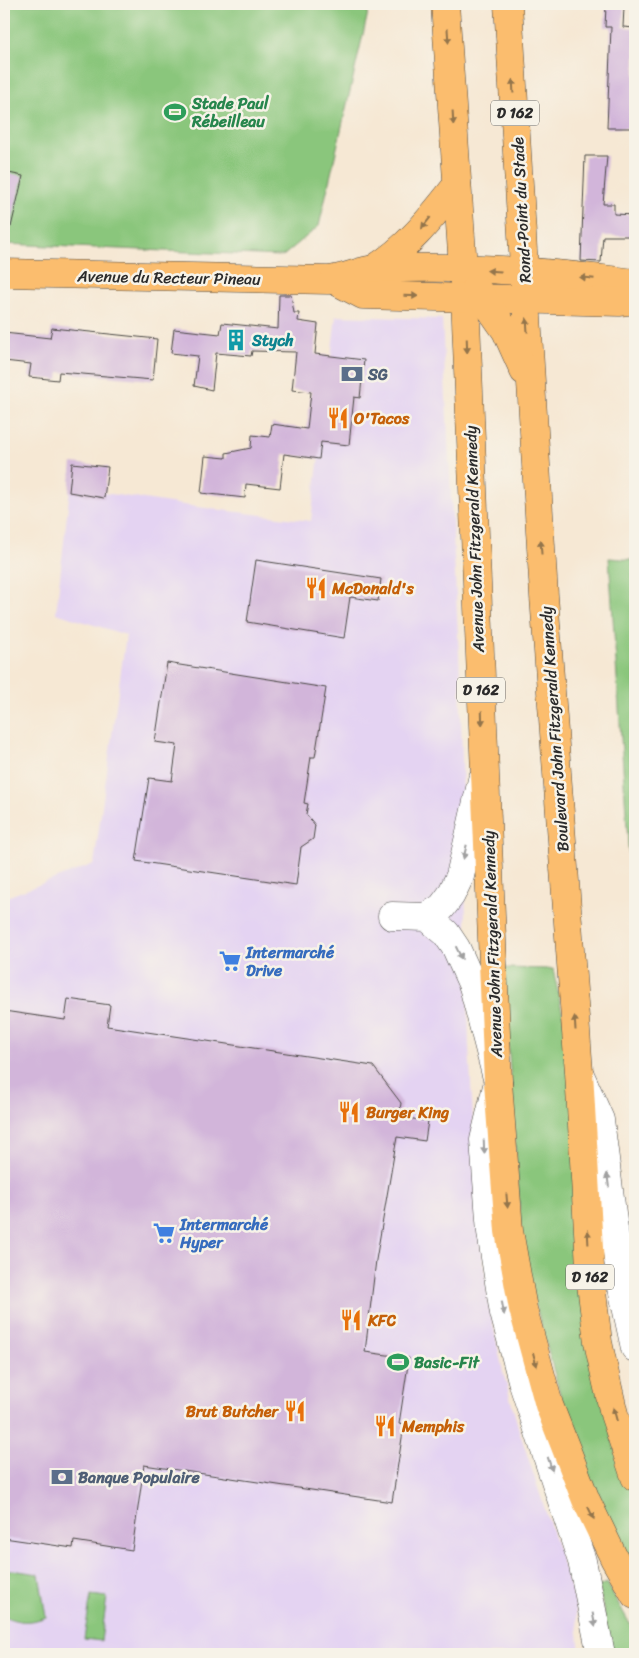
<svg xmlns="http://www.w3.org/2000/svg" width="639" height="1658" viewBox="0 0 639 1658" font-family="Sriracha,sans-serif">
  <rect width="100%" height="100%" fill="#f7f3e8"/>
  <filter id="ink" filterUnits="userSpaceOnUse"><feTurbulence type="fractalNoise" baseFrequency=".02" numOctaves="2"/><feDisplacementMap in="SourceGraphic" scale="10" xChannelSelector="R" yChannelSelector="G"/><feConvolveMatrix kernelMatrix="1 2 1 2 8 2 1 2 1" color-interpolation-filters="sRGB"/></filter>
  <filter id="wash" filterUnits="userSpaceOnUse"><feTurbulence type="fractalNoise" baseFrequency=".0096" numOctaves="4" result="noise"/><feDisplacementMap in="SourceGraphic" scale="20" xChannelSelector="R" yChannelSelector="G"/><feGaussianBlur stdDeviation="1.12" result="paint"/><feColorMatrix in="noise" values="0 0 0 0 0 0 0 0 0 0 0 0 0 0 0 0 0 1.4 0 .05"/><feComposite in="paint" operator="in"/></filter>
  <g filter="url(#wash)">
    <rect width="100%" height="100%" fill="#f6e8d4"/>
    <polygon fill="#e4d3f2" points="336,316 442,319 460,673 469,1045 478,1215 490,1310 503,1372 519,1430 575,1601 580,1654 4,1654 4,898 94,864 126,635 56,613 70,488 197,507 311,521"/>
    <g fill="#8ac67c" stroke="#5a7854">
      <polygon points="4,4 370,4 319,226 283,256 280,256 4,244"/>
      <polygon points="609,558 635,560 635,948"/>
      <polygon points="503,968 553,969 566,1029 612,1440 635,1495 635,1577 576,1452 523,1259"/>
      <path d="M4 1569 39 1574 46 1617C31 1623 18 1623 4 1616Z"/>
      <polygon points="607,1583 635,1633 635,1654 611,1654 599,1586"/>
      <polygon points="91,1595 107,1597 101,1641 84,1639"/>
    </g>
    <g id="blocks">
      <g fill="#d2b5da">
        <polygon points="606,6 624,7 623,27 635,28 635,128 607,128 611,27 605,27"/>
        <polygon points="585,156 607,156 603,204 614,204 614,214 635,215 635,236 603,236 601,262 581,261"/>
        <polygon points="4,172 23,176 11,227 4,227"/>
        <polygon points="279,295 291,295 294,313 299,313 298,321 318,324 315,354 364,360 360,398 354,397 349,445 321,442 319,459 284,454 280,488 246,484 245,498 201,493 205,456 226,458 226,453 251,448 252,435 270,437 272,424 307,429 311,392 292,390 296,352 252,351 251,356 216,353 212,390 194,386 198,356 171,353 174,329 220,334 222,323 278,329"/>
        <polygon points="52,328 157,339 153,380 59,372 58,380 29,377 31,364 4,361 4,333 50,338"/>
        <polygon points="72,463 108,467 104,498 69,492"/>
        <polygon points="256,560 381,579 378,601 350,597 344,638 247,622"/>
        <polygon points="167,663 326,688 315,757 311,757 304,803 308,804 306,814 315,825 313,839 301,847 296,885 136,861 149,778 172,781 177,745 155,742"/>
        <polygon points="68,999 110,1005 107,1026 373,1066 401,1103 399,1117 428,1121 425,1141 397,1137 376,1260 365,1352 409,1358 399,1424 404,1425 392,1502 144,1465 132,1550 74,1541 73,1548 4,1538 4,1011 65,1020"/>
      </g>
    </g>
  </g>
  <g filter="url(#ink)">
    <use href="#blocks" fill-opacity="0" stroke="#494744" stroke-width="1"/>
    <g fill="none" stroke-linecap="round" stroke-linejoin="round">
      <g stroke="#494744" stroke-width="29">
        <g id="minor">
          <polyline points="392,916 427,917 446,933 456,948 473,986 498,1082 484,1140 491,1232 504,1313 523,1384 582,1561 601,1654"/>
          <polyline points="427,917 442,907 451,895 460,876 482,780"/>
          <polyline points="580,1075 600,1120 621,1283 635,1348"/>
        </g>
      </g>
      <g stroke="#494744" stroke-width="29">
        <g id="major">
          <polyline points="445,4 465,297 498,1082 509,1231 523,1309 549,1405 586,1500 614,1558 635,1595"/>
          <polyline points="508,4 544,596 579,1072 591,1284 598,1342 606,1379 614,1414 635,1477"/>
          <path d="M374 269C410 246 431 218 457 185"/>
          <path d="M4 273 328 280C345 279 360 270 376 269 459 265 553 272 635 283"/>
          <polyline points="334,280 363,295 619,302 635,300"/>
          <polyline points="476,288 506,331 524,371"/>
        </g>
      </g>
      <use href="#minor" stroke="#fff" stroke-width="28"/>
      <use href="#major" stroke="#fbbd6e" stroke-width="28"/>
    </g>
    <defs><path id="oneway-solid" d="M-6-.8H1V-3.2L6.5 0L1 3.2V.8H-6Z" transform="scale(1.25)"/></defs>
    <g fill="#93744c">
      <use href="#oneway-solid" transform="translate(448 36) rotate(86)"/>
      <use href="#oneway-solid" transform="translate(513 86) rotate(-93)"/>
      <use href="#oneway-solid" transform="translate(453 118) rotate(87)"/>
      <use href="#oneway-solid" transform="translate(426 223) rotate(128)"/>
      <use href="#oneway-solid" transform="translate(494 271) rotate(-177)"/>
      <use href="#oneway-solid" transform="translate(587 278) rotate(-174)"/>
      <use href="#oneway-solid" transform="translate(411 296) rotate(1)"/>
      <use href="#oneway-solid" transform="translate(527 325) rotate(-94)"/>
      <use href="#oneway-solid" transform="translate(467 346) rotate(88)"/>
      <use href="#oneway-solid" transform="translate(541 547) rotate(-94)"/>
      <use href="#oneway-solid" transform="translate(482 718) rotate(88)"/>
      <use href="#oneway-solid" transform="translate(575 1023) rotate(-94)"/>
      <use href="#oneway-solid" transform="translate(507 1201) rotate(85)"/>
      <use href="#oneway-solid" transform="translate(588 1237) rotate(-93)"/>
      <use href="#oneway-solid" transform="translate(535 1360) rotate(75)"/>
      <use href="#oneway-solid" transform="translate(615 1414) rotate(-105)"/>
      <use href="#oneway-solid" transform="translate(591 1513) rotate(65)"/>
    </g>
    <g fill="#a0a0a0">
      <use href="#oneway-solid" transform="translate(465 852) rotate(103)"/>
      <use href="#oneway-solid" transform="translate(459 953) rotate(64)"/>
      <use href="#oneway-solid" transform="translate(484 1147) rotate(88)"/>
      <use href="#oneway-solid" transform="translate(608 1180) rotate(-97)"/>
      <use href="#oneway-solid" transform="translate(503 1308) rotate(80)"/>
      <use href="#oneway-solid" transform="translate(550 1464) rotate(72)"/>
      <use href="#oneway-solid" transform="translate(594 1620) rotate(79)"/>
    </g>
  </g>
  <defs>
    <g id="stadium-bare" transform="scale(1.725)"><path d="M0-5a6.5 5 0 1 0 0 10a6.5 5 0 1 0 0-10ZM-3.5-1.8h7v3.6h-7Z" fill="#2e9e5b" stroke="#f7f3e8" stroke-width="2.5" paint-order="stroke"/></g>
    <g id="building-bare" transform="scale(1.725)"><path d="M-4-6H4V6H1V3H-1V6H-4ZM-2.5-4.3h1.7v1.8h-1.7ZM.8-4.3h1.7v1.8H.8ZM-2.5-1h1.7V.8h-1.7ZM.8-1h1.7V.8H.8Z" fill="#0f9aa8" stroke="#f7f3e8" stroke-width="2.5" paint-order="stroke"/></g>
    <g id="bank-bare" transform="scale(1.725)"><path d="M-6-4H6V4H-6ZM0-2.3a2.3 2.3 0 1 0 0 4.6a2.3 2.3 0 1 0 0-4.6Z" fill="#5c6f8a" stroke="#f7f3e8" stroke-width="2.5" paint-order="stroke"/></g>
    <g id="restaurant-bare" transform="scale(1.725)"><path d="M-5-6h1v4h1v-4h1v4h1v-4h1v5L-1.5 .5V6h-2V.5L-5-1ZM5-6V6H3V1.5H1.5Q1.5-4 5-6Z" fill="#e8710a" stroke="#f7f3e8" stroke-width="2.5" paint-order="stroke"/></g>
    <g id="supermarket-bare" transform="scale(1.725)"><path d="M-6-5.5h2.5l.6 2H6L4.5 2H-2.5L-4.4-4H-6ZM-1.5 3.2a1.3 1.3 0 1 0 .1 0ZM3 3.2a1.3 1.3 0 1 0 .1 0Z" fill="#3f7fe0" stroke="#f7f3e8" stroke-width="2.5" paint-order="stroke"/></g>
  </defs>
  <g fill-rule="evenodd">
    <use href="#stadium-bare" x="175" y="112"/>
    <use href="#building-bare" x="236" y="340"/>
    <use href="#bank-bare" x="352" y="374"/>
    <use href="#restaurant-bare" x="338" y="418"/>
    <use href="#restaurant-bare" x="316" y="588"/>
    <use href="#supermarket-bare" x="230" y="961"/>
    <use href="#restaurant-bare" x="349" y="1112"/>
    <use href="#supermarket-bare" x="164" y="1233"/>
    <use href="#restaurant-bare" x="351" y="1320"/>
    <use href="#stadium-bare" x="398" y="1362"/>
    <use href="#restaurant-bare" x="295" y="1411"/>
    <use href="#restaurant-bare" x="385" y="1426"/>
    <use href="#bank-bare" x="62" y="1477"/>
  </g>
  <g text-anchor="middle" stroke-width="5" stroke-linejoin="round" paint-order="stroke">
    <g fill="#f7f3e8" stroke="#686764" stroke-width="1">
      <rect x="491" y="100.5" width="48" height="25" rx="4"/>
      <rect x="457" y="677.5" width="48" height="25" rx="4"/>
      <rect x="566" y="1264.5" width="48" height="25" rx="4"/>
    </g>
    <g font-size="15" font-weight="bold" fill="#2b2b2b">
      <text x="515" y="118">D 162</text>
      <text x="481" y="695">D 162</text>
      <text x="590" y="1282">D 162</text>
    </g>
    <g font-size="16" font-weight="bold" fill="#27864d" stroke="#f7f3e8" text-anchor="start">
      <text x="192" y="109">Stade Paul<tspan x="192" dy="18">Rébeilleau</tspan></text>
      <text x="414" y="1368">Basic-Fit</text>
    </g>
    <g font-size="16" fill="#2b2b2b" stroke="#f7f3e8">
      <text transform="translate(521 210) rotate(-93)" y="6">Rond-Point du Stade</text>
      <text transform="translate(169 277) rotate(1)" y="6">Avenue du Recteur Pineau</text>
      <text transform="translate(474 539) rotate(-92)" y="6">Avenue John Fitzgerald Kennedy</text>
      <text transform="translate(554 729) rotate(-94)" y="6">Boulevard John Fitzgerald Kennedy</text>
      <text transform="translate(492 944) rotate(-92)" y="6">Avenue John Fitzgerald Kennedy</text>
    </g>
    <g font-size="16" font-weight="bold" fill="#0d838f" stroke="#f7f3e8" text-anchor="start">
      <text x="252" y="346">Stych</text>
    </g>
    <g font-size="16" font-weight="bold" fill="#4e5e75" stroke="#f7f3e8" text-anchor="start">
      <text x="368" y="380">SG</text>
      <text x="78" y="1483">Banque Populaire</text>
    </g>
    <g font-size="16" font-weight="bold" fill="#c56008" stroke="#f7f3e8" text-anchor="start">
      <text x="354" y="424">O'Tacos</text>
      <text x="332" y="594">McDonald's</text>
      <text x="366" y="1118">Burger King</text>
      <text x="368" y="1326">KFC</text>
      <text x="278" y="1417" text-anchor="end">Brut Butcher</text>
      <text x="402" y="1432">Memphis</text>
    </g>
    <g font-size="16" font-weight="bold" fill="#366cbe" stroke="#f7f3e8" text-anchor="start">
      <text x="246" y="958">Intermarché<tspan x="246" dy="18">Drive</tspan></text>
      <text x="180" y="1230">Intermarché<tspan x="180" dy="18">Hyper</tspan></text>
    </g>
  </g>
  <rect width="639" height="1658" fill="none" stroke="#f7f3e8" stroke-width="20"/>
</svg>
